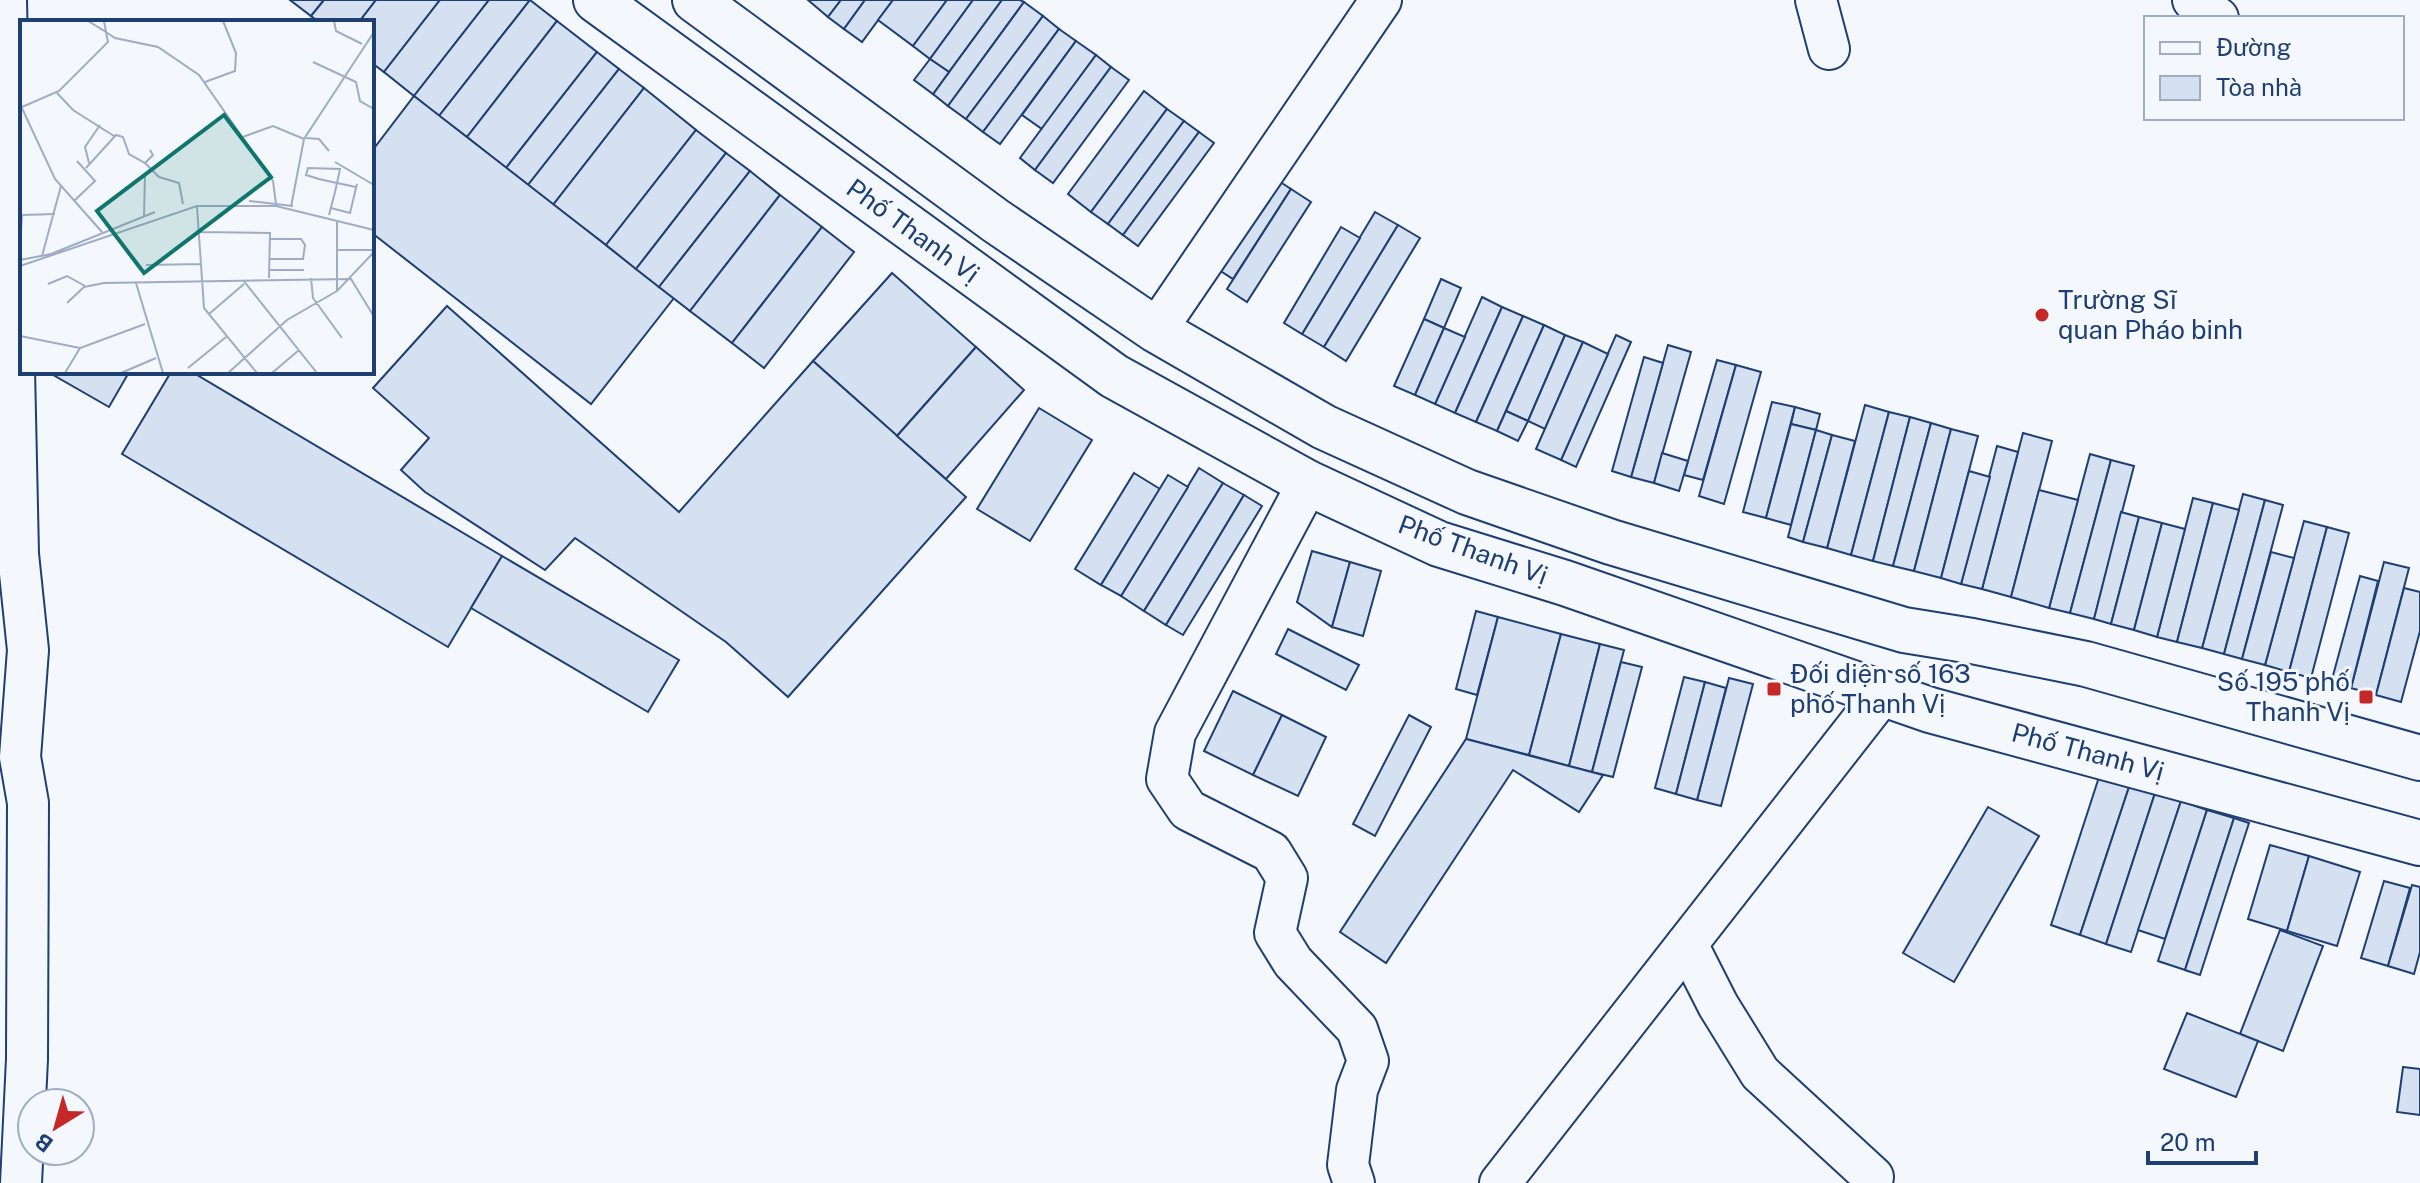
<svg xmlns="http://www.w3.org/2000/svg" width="2420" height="1183" viewBox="0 0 2420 1183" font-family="'Public Sans',sans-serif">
  <rect width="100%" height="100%" fill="#f4f7fb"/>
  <g fill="#d5e0f0" stroke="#1d3f73" stroke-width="2">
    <polygon points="290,0 324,0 311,16"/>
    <polygon points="324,0 376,0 359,22 319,22 311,16"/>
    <polygon points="376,0 440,0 384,72 372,63 372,22 359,22"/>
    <polygon points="440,0 489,0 414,96 384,72"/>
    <polygon points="489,0 530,0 439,116 414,96"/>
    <polygon points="530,0 557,21 467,137 439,116"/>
    <polygon points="808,0 841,0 828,17"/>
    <polygon points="841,0 865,0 844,29 828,17"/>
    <polygon points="865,0 893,0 862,42 844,29"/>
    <polygon points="893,0 947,0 913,46 878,20"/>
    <polygon points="947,0 973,0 930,59 913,46"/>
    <polygon points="973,0 1002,0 949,72 930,59"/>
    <polygon points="1002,0 1020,0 1024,2 948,106 933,94"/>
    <polygon points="1024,2 1043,16 966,119 948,106"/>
    <polygon points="1043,16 1059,29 983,132 966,119"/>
    <polygon points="557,21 597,52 506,168 467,137"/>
    <polygon points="1059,29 1076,41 1000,144 983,132"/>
    <polygon points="1076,41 1096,55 1042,129 1022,115"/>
    <polygon points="597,52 619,69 528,185 506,168"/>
    <polygon points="1096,55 1111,67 1035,170 1020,158"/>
    <polygon points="930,59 949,72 933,94 914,80"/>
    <polygon points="1111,67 1129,80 1053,183 1035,170"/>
    <polygon points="619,69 644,88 553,205 528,185"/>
    <polygon points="644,88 696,130 606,245 553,205"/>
    <polygon points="1144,91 1167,109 1091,212 1068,194"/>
    <polygon points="414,96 674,298 591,404 372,233 372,151"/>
    <polygon points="1167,109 1184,121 1108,224 1091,212"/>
    <polygon points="1184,121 1199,132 1123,235 1108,224"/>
    <polygon points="696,130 726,153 636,269 606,245"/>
    <polygon points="1199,132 1214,143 1138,246 1123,235"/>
    <polygon points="726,153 750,171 659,287 636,269"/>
    <polygon points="750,171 780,195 690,311 659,287"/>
    <polygon points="1271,176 1291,189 1233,279 1213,266"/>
    <polygon points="1291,189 1311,202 1247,302 1227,289"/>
    <polygon points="780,195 822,227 732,343 690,311"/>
    <polygon points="1375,212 1398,225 1324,347 1302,334"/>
    <polygon points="1398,225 1420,238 1346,361 1324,347"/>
    <polygon points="822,227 854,252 764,368 732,343"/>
    <polygon points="1341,227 1360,238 1302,334 1284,323"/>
    <polygon points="892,273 976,347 897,436 813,361"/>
    <polygon points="1441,279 1461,288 1444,328 1424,319"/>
    <polygon points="1482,297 1502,307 1455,413 1435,404"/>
    <polygon points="447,306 679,512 813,361 966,497 788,697 726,642 575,538 545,570 425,492 401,470 429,438 373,388"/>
    <polygon points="1502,307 1523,316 1476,422 1455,413"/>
    <polygon points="1523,316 1544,325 1497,431 1476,422"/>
    <polygon points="1424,319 1444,328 1415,395 1394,386"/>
    <polygon points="1544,325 1565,335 1528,421 1506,411"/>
    <polygon points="1444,328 1465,337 1435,404 1415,395"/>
    <polygon points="1565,335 1583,342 1545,429 1528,421"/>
    <polygon points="1616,335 1631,342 1576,467 1561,460"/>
    <polygon points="1583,342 1608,354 1561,460 1536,449"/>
    <polygon points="1668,345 1691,352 1654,483 1631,477"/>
    <polygon points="976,347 1024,390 946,479 897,436"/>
    <polygon points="1644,357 1663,363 1631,477 1612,471"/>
    <polygon points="1717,360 1736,365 1703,480 1684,475"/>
    <polygon points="1736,365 1761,372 1724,504 1699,496"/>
    <polygon points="48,372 124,372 128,374 109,407"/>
    <polygon points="171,372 192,372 502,556 448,647 122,454"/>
    <polygon points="1772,402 1795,407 1766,518 1743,512"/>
    <polygon points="1865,405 1889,412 1851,555 1827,548"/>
    <polygon points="1795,407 1820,414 1816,430 1791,424"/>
    <polygon points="1039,408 1092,440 1030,541 977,509"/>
    <polygon points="1506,411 1528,421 1518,441 1497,431"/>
    <polygon points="1889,412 1910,417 1873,561 1851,555"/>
    <polygon points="1910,417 1931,423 1893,566 1873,561"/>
    <polygon points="1931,423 1951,429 1914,571 1893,566"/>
    <polygon points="1791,424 1816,430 1791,525 1766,518"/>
    <polygon points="1951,429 1978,436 1941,578 1914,571"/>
    <polygon points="1816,430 1832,435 1803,542 1788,537"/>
    <polygon points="2023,433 2052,441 2011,597 1982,589"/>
    <polygon points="1832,435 1855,441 1827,548 1803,542"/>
    <polygon points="1997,446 2018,452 1982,589 1961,584"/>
    <polygon points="1662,453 1688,461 1679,491 1654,483"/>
    <polygon points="2090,454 2111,460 2070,613 2049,608"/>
    <polygon points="2111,460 2134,466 2094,619 2070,613"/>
    <polygon points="1199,468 1223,483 1144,611 1121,596"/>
    <polygon points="1969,471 1990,477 1961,584 1941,578"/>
    <polygon points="1134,473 1160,489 1101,585 1075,569"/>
    <polygon points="1168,475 1188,487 1121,596 1101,585"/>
    <polygon points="1223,483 1244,495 1166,625 1144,611"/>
    <polygon points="2039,490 2078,500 2049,608 2011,597"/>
    <polygon points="2243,494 2265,500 2224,654 2202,648"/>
    <polygon points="1244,495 1262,506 1183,635 1166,625"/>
    <polygon points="2193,498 2213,503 2177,642 2157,637"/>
    <polygon points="2265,500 2283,505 2242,659 2224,654"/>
    <polygon points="2213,503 2239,510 2202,648 2177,642"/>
    <polygon points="2121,512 2139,517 2111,624 2094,619"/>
    <polygon points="2139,517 2162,523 2134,630 2111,624"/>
    <polygon points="2304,521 2327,527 2289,672 2265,665"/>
    <polygon points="2162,523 2185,529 2157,637 2134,630"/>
    <polygon points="2327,527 2349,533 2311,678 2289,672"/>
    <polygon points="1312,551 1350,562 1332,627 1297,602"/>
    <polygon points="2271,552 2294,558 2265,665 2242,659"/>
    <polygon points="502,556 679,660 648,712 471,608"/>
    <polygon points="1350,562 1381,571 1363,636 1332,627"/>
    <polygon points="2384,562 2409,568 2376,695 2351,688"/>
    <polygon points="2360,576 2378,581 2351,688 2331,683"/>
    <polygon points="2404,588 2420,592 2420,631 2401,702 2376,695"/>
    <polygon points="1476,611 1498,617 1477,695 1456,689"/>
    <polygon points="1498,617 1561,634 1529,755 1466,739"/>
    <polygon points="1288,629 1359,665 1346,690 1276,654"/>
    <polygon points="1561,634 1600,644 1569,766 1529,755"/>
    <polygon points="1600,644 1624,650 1592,772 1569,766"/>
    <polygon points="1621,662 1642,667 1613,777 1592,772"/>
    <polygon points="1684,677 1705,682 1676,794 1655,788"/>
    <polygon points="1729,678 1753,684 1721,806 1697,800"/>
    <polygon points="1705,682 1726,688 1697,800 1676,794"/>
    <polygon points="1233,691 1282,715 1253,775 1204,751"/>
    <polygon points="1282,715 1326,737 1298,796 1253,775"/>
    <polygon points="1409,715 1431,727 1375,836 1353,824"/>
    <polygon points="1466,739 1603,775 1579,812 1513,770 1386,963 1340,932"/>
    <polygon points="2100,774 2130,784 2080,935 2051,925"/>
    <polygon points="2130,784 2155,793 2106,944 2080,935"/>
    <polygon points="2155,793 2181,801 2131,952 2106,944"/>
    <polygon points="2181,801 2207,810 2165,939 2138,930"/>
    <polygon points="1988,807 2039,836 1954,982 1903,953"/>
    <polygon points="2207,810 2234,818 2185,970 2158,961"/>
    <polygon points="2234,818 2249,823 2200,975 2185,970"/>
    <polygon points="2270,845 2309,856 2287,931 2248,919"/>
    <polygon points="2309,856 2360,872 2337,946 2287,931"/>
    <polygon points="2384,881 2410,888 2388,966 2361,958"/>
    <polygon points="2412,885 2420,887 2420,952 2414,974 2388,966"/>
    <polygon points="2280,930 2323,946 2283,1051 2240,1034"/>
    <polygon points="2187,1013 2258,1041 2236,1097 2164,1069"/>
    <polygon points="2403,1067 2420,1069 2420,1115 2397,1112"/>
  </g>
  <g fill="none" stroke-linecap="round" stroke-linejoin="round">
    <g stroke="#1d3f73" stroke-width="44">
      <g id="minor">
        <polyline points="6,0 18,554 28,650 20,757 28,803 27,1059 21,1183"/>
        <polyline points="1816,0 1829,49"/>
        <polyline points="2193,0 2218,18"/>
        <polyline points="1156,330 1381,0"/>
        <polyline points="1308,483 1175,733 1167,779 1188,810 1271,852 1287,878 1275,933 1293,962 1357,1029 1368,1061 1357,1090 1348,1165 1354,1183"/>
        <polyline points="1687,944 1718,1005 1760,1073 1873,1177"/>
        <polyline points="1500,1183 1884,692"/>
      </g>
    </g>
    <g stroke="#1d3f73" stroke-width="48">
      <g id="major">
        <polyline points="596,0 1114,376 1308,483 1439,544 1565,583 1930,710 2420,843"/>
        <polyline points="695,0 996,221 1156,330 1324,427 1467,492 1611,542 1904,630 1972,641 2086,664 2420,758"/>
      </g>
    </g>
    <use href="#minor" stroke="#f4f7fb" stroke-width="40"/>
    <use href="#major" stroke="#f4f7fb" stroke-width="44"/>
  </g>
  <g fill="#c62828" stroke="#f4f7fb" stroke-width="3">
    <circle cx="2042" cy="315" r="8"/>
    <rect x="1766" y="681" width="16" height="16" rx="4"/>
    <rect x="2358" y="689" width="16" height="16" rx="4"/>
  </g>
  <g text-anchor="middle" stroke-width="6" stroke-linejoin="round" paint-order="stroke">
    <g font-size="26" fill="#1d3f73" stroke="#f4f7fb">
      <text transform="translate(913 231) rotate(36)" y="9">Phố Thanh Vị</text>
      <text transform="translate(1473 550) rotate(20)" y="9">Phố Thanh Vị</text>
      <text transform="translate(2088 752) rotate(15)" y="9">Phố Thanh Vị</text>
    </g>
    <g font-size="26" fill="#1d3f73" stroke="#f4f7fb" text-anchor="start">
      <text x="2058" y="309">Trường Sĩ<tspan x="2058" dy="30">quan Pháo binh</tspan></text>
      <text x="1790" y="683">Đối diện số 163<tspan x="1790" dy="30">phố Thanh Vị</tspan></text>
      <text x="2350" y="691" text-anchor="end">Số 195 phố<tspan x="2350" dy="30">Thanh Vị</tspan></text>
    </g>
  </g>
  <g transform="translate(20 20)">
    <rect width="354" height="354" fill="#f4f7fb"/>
    <path fill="none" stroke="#9eadc5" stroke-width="2" d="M84 1 86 12 95 18 138 27 179 55 253 161 256 184M314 1 316 11 342 24M293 42 336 62 340 81 354 89M185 62 215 51 216 33 203 1M37 73 53 90 94 116M0 84 35 159 82 212M2 87 39 71 88 22 86 12 68 1M220 118 253 106 284 119M286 118 299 119 309 131M315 142 354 165M69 143 65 127 80 105M125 143 139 157 159 163 163 184M66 148 96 115 103 117 109 134 125 143 133 135 130 130M55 180 75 161 57 141M229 181 273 186M177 187 184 288 237 353M271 187 284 119 354 12M311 188 330 193 337 164M2 195 35 194M309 195 315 172 317 163 320 149 288 148 286 155 299 159 317 163 336 167M124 196 125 154M178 212 250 213 249 258M0 228 2 195M317 230H354M22 236 41 166M250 239H283L285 225 281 219H250M0 240 31 234 135 192M126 245 180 244M0 246 177 186H256L354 210M250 250H284M291 258 293 278 322 318M223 260 297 353M116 263 143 353M28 264 47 256 65 266M317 271V202M47 283 64 267 84 263 331 259 353 295M189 294 224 264M0 316 60 328M168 348 206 317M45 353 60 328 125 304M101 353 136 338M208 353 267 300 317 271 354 232M252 353 279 330"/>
    <path fill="#0f766e" fill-opacity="0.15" stroke="#0f766e" stroke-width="4" d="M204 95 251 157 124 253 77 191Z"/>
    <rect width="354" height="354" fill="none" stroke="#1d3f73" stroke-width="4"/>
  </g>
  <rect x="2144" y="16" width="260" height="104" fill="#f4f7fb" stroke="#9eadc5" stroke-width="2"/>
  <rect x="2160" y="42" width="40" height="12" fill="#f4f7fb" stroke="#9eadc5" stroke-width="2"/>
  <text x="2216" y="56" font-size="24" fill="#1d3f73">Đường</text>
  <rect x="2160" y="76" width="40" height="24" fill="#d5e0f0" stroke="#9eadc5" stroke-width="2"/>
  <text x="2216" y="96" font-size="24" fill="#1d3f73">Tòa nhà</text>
  <g transform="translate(56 1127) rotate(217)"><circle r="38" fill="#f4f7fb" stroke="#9eadc5" stroke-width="2"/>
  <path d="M0-6L14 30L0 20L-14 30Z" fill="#c62828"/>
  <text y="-12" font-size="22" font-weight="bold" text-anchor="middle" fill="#1d3f73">B</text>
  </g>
  <path d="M2148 1151v12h108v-12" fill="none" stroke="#1d3f73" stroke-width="4"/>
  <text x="2160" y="1151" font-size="24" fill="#1d3f73" stroke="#f4f7fb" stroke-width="6" paint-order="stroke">20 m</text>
</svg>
